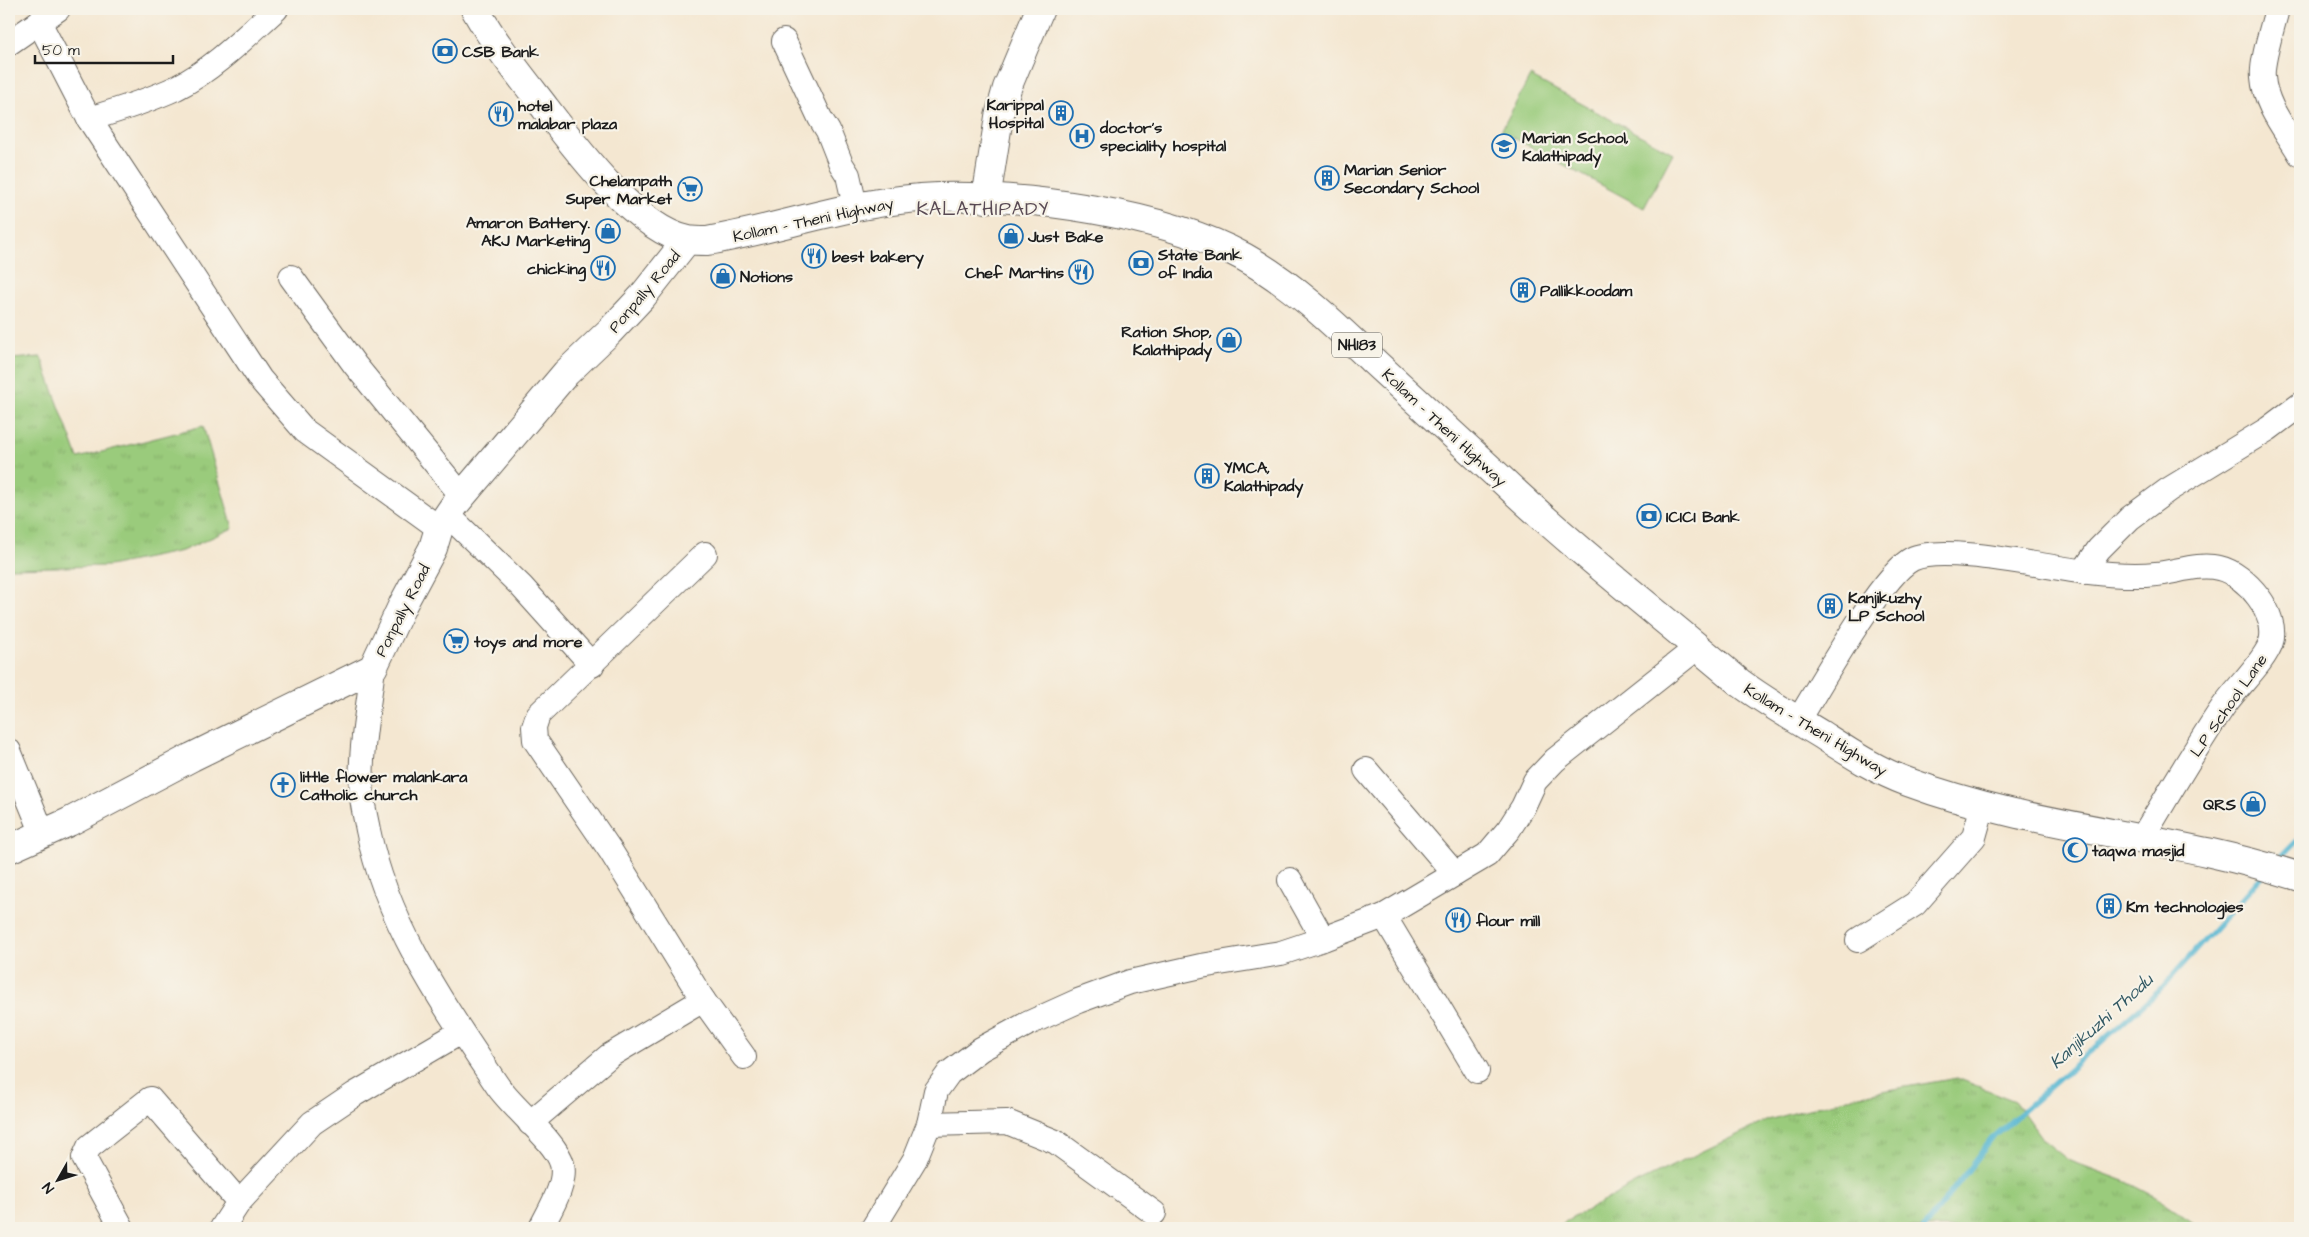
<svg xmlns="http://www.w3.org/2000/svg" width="2309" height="1237" viewBox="0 0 2309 1237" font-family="'Architects Daughter',sans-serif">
  <defs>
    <pattern id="grass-tufts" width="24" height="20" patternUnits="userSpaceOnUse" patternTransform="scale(1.25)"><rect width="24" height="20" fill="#9acb7b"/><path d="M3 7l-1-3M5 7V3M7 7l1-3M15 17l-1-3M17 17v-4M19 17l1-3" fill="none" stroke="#84ae6a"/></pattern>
  </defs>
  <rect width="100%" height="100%" fill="#f7f3e8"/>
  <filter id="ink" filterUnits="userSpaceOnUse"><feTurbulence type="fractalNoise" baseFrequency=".02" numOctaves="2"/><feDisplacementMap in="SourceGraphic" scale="10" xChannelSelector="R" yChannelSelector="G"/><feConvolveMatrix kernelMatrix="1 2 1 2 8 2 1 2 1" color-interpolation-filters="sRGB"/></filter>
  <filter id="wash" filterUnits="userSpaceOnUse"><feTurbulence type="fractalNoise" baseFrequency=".0096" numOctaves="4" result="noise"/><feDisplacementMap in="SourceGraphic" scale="20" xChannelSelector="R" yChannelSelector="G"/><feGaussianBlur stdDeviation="1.12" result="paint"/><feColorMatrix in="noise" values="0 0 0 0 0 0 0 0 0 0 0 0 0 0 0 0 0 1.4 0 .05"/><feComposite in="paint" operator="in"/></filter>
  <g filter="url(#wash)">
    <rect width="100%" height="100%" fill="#f4e7d1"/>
    <g fill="url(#grass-tufts)" stroke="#5b744c">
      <polygon points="41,357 78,458 203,426 233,528 182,551 109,566 9,568 9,359"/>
      <polygon points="1957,1078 2015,1101 2043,1140 2068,1160 2127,1182 2154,1196 2201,1228 1562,1228 1563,1223 1639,1182 1768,1120 1860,1095"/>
    </g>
    <polygon fill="#9acb7b" stroke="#5b744c" points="1530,76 1673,153 1644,208 1501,131"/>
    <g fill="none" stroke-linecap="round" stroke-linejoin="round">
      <g stroke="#52b5d1" stroke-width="5.5">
        <polyline points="2276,862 2300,838"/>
        <polyline points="1924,1228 1994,1136 2158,992 2264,874"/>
      </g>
    </g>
  </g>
  <g filter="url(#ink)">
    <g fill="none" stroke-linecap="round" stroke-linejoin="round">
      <g stroke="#68635b" stroke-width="26">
        <g id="minor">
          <path d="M2277 9C2273 26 2261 62 2263 77 2265 106 2286 130 2300 154"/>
          <polyline points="39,22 89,119 260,379 305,431 439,528"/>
          <polyline points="784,41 820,118 828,131 841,164 848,175 855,206"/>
          <polyline points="9,43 58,9"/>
          <path d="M89 119C119 110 148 101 176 88 214 69 245 37 276 9"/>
          <polyline points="291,277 355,365 462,496"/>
          <polyline points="448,515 521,586 592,665"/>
          <polyline points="2083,572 2099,549 2130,518 2168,490 2268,429 2300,405"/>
          <path d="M373 668C368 710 359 754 362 797 363 808 366 819 368 830 387 925 445 1007 497 1085 512 1108 556 1141 562 1164 567 1184 549 1211 541 1228"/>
          <path d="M1798 721C1819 687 1882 574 1912 559 1942 544 2044 567 2080 571 2104 574 2132 577 2156 574 2177 572 2198 563 2219 568 2246 574 2279 614 2271 642 2266 660 2235 689 2223 707 2194 750 2168 795 2141 840"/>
          <polyline points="9,751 43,834"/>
          <polyline points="1366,770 1455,874"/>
          <polyline points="1290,880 1323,939"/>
          <polyline points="1384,916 1477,1071"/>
          <polyline points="1858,940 1915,904 1974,837 1983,805"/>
          <polyline points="703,1000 744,1057"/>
          <polyline points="530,1123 609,1056 703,1000 610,850 535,740 534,727 538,715 705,554"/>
          <polyline points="929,1124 1007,1122 1056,1142 1154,1213"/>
          <polyline points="122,1228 84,1158 89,1147 150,1099 239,1202"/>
          <polyline points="222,1228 239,1202 312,1123 355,1094 461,1032"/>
          <polyline points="873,1228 915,1159 929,1124 936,1091 949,1073 981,1049 1027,1024 1078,1001 1130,982 1201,966 1281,953 1323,939 1384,916 1487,855 1509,829 1523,807 1535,781 1555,760 1698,647"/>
        </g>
      </g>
      <g stroke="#68635b" stroke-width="30">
        <g id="major">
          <polyline points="986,199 999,117 1007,88 1040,9"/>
          <polyline points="9,849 69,822 192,757 373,668 403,604 433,548 439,528 456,503 566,373 609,332 642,297 687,240"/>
        </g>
      </g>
      <g stroke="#68635b" stroke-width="30">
        <path id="highway" d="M475 9C494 43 519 74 543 105 574 146 635 229 688 240 694 241 701 241 707 241 784 228 858 199 938 197 1029 195 1163 213 1244 257 1291 283 1332 322 1371 359 1414 399 1457 438 1500 478 1576 550 1659 614 1739 682 1766 702 1794 718 1822 735 1850 753 1877 771 1908 782 2034 829 2172 835 2300 877"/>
      </g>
      <use href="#minor" stroke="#fff" stroke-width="24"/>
      <use href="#major" stroke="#fff" stroke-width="28"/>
      <use href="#highway" stroke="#fff" stroke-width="28"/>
    </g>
  </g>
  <defs>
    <g id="bank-ring" transform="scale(1.25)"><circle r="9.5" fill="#f7f3e8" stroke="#1f6fb2" stroke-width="1.5"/><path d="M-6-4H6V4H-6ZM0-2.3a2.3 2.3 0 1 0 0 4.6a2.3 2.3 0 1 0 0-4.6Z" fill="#1f6fb2"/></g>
    <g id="building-ring" transform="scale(1.25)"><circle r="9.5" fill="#f7f3e8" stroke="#1f6fb2" stroke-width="1.5"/><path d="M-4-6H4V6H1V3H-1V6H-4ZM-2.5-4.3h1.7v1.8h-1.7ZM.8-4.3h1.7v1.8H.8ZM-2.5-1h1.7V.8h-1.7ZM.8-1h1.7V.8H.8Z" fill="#1f6fb2"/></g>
    <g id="restaurant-ring" transform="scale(1.25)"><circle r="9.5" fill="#f7f3e8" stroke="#1f6fb2" stroke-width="1.5"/><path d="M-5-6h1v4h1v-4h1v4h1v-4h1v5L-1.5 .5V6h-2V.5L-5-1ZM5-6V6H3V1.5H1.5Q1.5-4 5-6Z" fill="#1f6fb2"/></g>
    <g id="hospital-ring" transform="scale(1.25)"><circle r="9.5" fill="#f7f3e8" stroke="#1f6fb2" stroke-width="1.5"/><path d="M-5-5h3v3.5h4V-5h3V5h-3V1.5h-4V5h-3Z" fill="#1f6fb2"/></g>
    <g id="school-ring" transform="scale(1.25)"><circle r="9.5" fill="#f7f3e8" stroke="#1f6fb2" stroke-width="1.5"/><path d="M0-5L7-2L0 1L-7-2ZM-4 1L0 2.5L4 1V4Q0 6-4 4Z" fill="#1f6fb2"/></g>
    <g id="supermarket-ring" transform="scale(1.25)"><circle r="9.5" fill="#f7f3e8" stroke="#1f6fb2" stroke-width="1.5"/><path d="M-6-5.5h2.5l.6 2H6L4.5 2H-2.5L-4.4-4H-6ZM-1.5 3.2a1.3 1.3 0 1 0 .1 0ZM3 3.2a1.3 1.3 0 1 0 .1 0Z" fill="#1f6fb2"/></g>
    <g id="shop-ring" transform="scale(1.25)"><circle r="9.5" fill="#f7f3e8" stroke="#1f6fb2" stroke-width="1.5"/><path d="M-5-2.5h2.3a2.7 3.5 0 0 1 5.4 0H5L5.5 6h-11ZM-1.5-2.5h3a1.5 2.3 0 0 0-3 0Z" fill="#1f6fb2"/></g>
    <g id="church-ring" transform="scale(1.25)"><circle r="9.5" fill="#f7f3e8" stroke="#1f6fb2" stroke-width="1.5"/><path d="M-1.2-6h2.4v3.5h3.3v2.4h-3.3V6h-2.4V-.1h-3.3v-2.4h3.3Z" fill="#1f6fb2"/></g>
    <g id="mosque-ring" transform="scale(1.25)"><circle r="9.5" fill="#f7f3e8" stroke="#1f6fb2" stroke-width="1.5"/><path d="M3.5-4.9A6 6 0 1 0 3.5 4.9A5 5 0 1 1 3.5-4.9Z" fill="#1f6fb2"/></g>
  </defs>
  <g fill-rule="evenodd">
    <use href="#bank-ring" x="445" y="51"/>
    <use href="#building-ring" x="1061" y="113"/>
    <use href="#restaurant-ring" x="501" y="114"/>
    <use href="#hospital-ring" x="1082" y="136"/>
    <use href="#school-ring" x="1504" y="146"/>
    <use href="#building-ring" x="1327" y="178"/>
    <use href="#supermarket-ring" x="690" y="189"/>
    <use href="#shop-ring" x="608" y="231"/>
    <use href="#shop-ring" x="1011" y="236"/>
    <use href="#restaurant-ring" x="814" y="256"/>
    <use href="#bank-ring" x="1141" y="263"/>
    <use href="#restaurant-ring" x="603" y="268"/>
    <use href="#restaurant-ring" x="1081" y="272"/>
    <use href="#shop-ring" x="723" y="276"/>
    <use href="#building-ring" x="1523" y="290"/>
    <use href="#shop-ring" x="1229" y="340"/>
    <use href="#building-ring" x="1207" y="476"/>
    <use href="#bank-ring" x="1649" y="516"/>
    <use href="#building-ring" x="1830" y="606"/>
    <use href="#supermarket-ring" x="456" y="641"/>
    <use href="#church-ring" x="283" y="785"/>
    <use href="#shop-ring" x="2253" y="804"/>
    <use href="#mosque-ring" x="2075" y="850"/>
    <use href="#building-ring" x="2109" y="906"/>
    <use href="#restaurant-ring" x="1458" y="920"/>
  </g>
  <g text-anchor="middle" stroke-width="4.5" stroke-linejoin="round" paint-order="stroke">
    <rect fill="#f7f3e8" stroke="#5e5c59" stroke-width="1" x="1332" y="332.5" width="50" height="25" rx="4"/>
    <g font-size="15" font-weight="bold" fill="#1c1c1c">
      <text x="1357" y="350">NH183</text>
    </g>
    <g font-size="16" font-weight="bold" fill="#1c1c1c" stroke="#f7f3e8" text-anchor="start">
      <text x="462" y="57">CSB Bank</text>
      <text x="1044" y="110" text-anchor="end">Karippal<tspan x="1044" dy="18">Hospital</tspan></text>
      <text x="518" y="111">hotel<tspan x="518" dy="18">malabar plaza</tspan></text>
      <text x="1100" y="133">doctor's<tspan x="1100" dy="18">speciality hospital</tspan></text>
      <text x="1522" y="143">Marian School,<tspan x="1522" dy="18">Kalathipady</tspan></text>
      <text x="1344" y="175">Marian Senior<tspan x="1344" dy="18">Secondary School</tspan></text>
      <text x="672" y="186" text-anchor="end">Chelampath<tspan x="672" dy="18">Super Market</tspan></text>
      <text x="590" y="228" text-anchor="end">Amaron Battery.<tspan x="590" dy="18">AKJ Marketing</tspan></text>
      <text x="1028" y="242">Just Bake</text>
      <text x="1158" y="260">State Bank<tspan x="1158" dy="18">of India</tspan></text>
      <text x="832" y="262">best bakery</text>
      <text x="586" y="274" text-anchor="end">chicking</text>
      <text x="1064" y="278" text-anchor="end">Chef Martins</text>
      <text x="740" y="282">Notions</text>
      <text x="1540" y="296">Pallikkoodam</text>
      <text x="1212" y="337" text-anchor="end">Ration Shop,<tspan x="1212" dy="18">Kalathipady</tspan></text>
      <text x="1224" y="473">YMCA,<tspan x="1224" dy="18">Kalathipady</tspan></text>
      <text x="1666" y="522">ICICI Bank</text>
      <text x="1848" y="603">Kanjikuzhy<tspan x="1848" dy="18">LP School</tspan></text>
      <text x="474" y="647">toys and more</text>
      <text x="300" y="782">little flower malankara<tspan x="300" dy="18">Catholic church</tspan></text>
      <text x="2236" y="810" text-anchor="end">QRS</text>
      <text x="2092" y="856">taqwa masjid</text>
      <text x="2126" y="912">Km technologies</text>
      <text x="1476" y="926">flour mill</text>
    </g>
    <g font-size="16" fill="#1c1c1c" stroke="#f7f3e8">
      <text transform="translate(813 219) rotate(-12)" y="6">Kollam - Theni Highway</text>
      <text transform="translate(644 291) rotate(-50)" y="6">Ponpally Road</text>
      <text transform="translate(1445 427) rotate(43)" y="6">Kollam - Theni Highway</text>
      <text transform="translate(402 610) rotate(-63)" y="6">Ponpally Road</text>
      <text transform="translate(2228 705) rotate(-55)" y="6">L.P School Lane</text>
      <text transform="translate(1816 729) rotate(31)" y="6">Kollam - Theni Highway</text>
    </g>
    <g font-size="18" font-style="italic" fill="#325964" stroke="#f7f3e8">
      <text transform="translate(2101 1021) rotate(-42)" y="6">Kanjikuzhi Thodu</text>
    </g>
    <g font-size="19" letter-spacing="1" fill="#594a54" stroke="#f7f3e8">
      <text x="983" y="215">KALATHIPADY</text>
    </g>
  </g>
  <rect width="2309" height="1237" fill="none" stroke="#f7f3e8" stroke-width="30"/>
  <g transform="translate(58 1180) rotate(231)" stroke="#f7f3e8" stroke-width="4" paint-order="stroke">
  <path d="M0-4L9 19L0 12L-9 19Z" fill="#1c1c1c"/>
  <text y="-8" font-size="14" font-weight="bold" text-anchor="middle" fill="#1c1c1c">N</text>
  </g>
  <path d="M35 55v8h138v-8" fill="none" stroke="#1c1c1c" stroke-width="2.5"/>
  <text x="42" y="55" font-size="15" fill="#1c1c1c" stroke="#f7f3e8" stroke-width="4" paint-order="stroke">50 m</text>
</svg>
